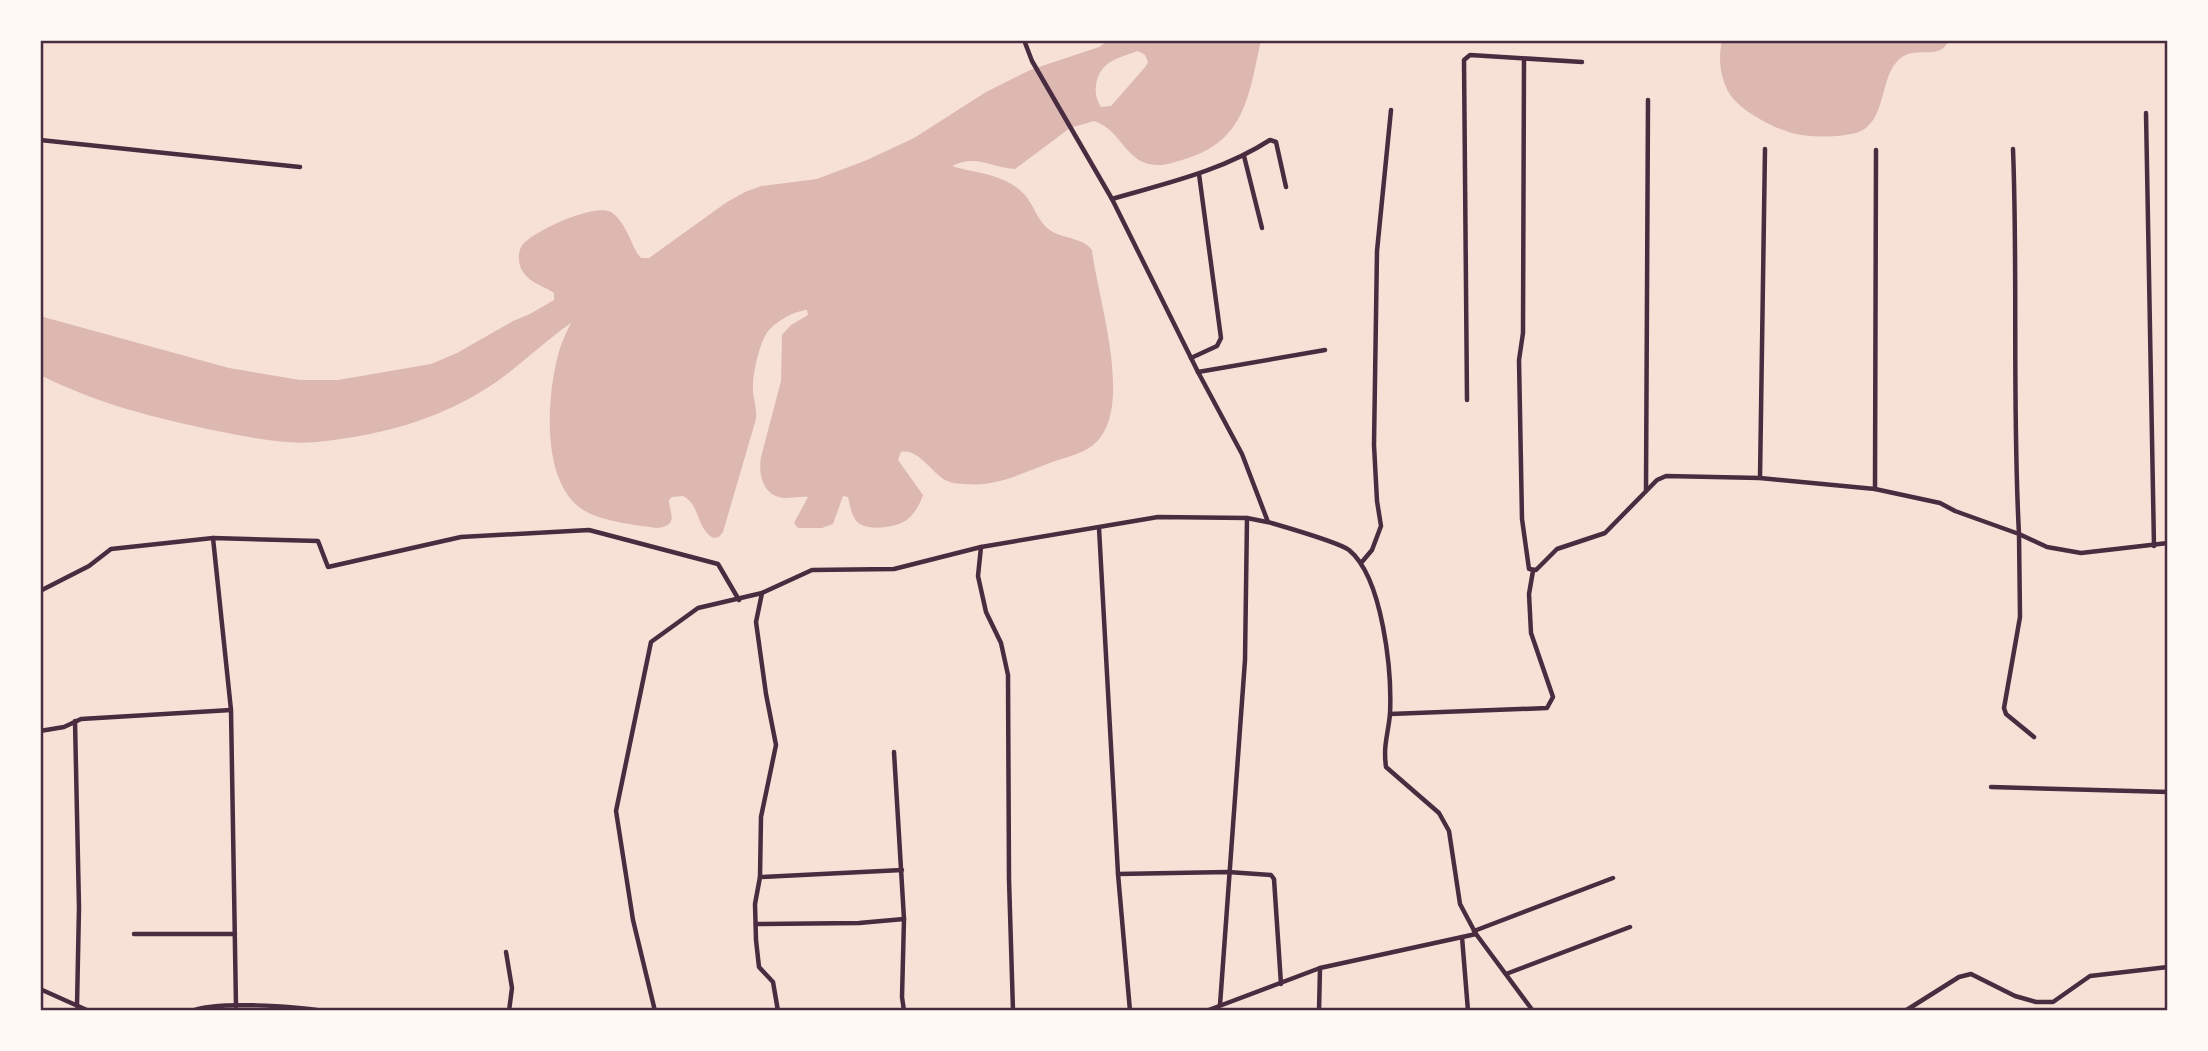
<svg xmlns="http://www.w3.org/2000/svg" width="2208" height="1051" viewBox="0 0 2208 1051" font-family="'Fira Sans',sans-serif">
  <rect width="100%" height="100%" fill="#f7e1d7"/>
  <g fill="#dcb8b0" fill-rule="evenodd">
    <path d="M1109 40H1261C1249 94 1246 141 1185 159 1170 164 1157 168 1143 162 1123 153 1118 129 1094 121L1070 128 1015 169C989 167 977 154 952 166 974 173 1005 174 1023 193 1035 205 1037 223 1053 232 1066 239 1083 238 1092 250 1097 297 1137 413 1092 446 1082 454 1059 459 1047 464 1020 474 995 487 965 484 958 484 951 483 945 480 931 472 918 448 901 452L898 460 923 495C920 504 915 513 908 519 897 528 863 533 855 519 851 514 850 504 848 497L843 496 833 524 822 528H798L794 523 808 497C800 496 793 498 784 498 763 496 758 475 761 457L781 381 782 335 791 325 808 315 807 310C793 311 771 324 765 336 758 350 752 376 753 391 754 401 757 409 756 419L723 532 719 537 713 538C696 528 700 504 683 496L672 497 669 500C669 513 680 525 657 528 635 525 596 521 579 507 540 476 547 391 560 348 563 339 567 331 571 323 542 343 517 369 487 388 436 421 376 436 317 442 284 445 248 437 217 431 151 417 101 405 40 375V316L229 368 300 380H338L431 364 457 353 513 321 530 314 554 300V293C544 286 530 283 523 272 517 263 517 249 525 242 539 229 594 203 611 212 624 220 630 240 637 253L641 258H649L727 202 745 192 761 186 817 179 867 160 914 138 986 92 1030 70 1099 47ZM1138 51 1145 55 1148 62 1146 66 1111 106 1101 107C1096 99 1095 93 1096 85 1100 61 1118 58 1138 51Z"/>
    <path d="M1722 40H1949C1940 61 1918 46 1902 57 1880 73 1887 111 1866 128 1852 139 1808 138 1792 133 1773 128 1739 110 1729 93 1720 77 1718 58 1722 40Z"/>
  </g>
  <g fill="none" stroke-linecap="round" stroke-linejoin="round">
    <g stroke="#4a2c40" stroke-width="4.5">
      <path d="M1024 40 1032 61 1112 199 1198 372 1242 454 1268 522C1285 527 1338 542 1349 550 1383 578 1392 672 1390 714 1388 735 1383 745 1386 767L1439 813 1449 831 1460 904 1476 934 1533 1011"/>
      <polyline points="1524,59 1523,333 1519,360 1522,519 1529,569 1536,570 1557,549 1605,533 1657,480 1666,476 1760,478 1875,489 1940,503 1955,511 2019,534 2020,617 2004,708 2006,714 2034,737"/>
      <polyline points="2146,113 2154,546"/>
      <polyline points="40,140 300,167"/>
      <path d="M2013 149C2018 277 2012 406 2019 534L2047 547 2081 553 2168 543"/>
      <polyline points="1244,156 1262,228"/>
      <path d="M1112 199C1167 183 1222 171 1270 140L1276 142 1286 187"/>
      <polyline points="1191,358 1217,346 1221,338 1199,174"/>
      <polyline points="1198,372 1325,350"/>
      <polyline points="1467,400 1464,60 1470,55 1582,62"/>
      <polyline points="1760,478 1765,149"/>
      <polyline points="1875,489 1876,150"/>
      <polyline points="1646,490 1648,100"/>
      <polyline points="1099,528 1118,874 1130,1011"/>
      <polyline points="213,538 231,710 236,1006"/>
      <polyline points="981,547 978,576 986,612 1001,643 1008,675 1009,879 1013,1011"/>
      <polyline points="1361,563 1372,550 1381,526 1377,501 1374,445 1377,251 1391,110"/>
      <polyline points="40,591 89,566 111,549 213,538 318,541 328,567 461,537 589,530 718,564 739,600"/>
      <polyline points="762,593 756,622 766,694 776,745 761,817 760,877 755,904 756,940 759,967 773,982 778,1011"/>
      <polyline points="1390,714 1547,708 1553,697 1531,633 1529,594 1533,571"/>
      <polyline points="75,721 79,907 77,1006"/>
      <polyline points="40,731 64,727 81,719 231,710"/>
      <polyline points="894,752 904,919 902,997 904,1011"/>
      <polyline points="1991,787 2168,792"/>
      <polyline points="1118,874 1228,872 1271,875 1274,879 1281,984"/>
      <polyline points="760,877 902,870"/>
      <polyline points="756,924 859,923 904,919"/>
      <polyline points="1474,931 1613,878"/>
      <polyline points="134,934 235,934"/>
      <polyline points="1462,937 1468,1011"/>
      <polyline points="506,952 512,988 509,1011"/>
      <polyline points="1506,974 1630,927"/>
      <polyline points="40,989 89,1011"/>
      <polyline points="1220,1005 1245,660 1247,518"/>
      <path d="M192 1011C216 1001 295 1006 323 1011"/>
      <polyline points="655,1011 633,920 616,811 651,642 698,608 762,593 812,570 894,569 981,547 1158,517 1247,518 1267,522"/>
      <polyline points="1206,1011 1320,968 1476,934"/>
      <polyline points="1319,1011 1320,968"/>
      <polyline points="1905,1011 1959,977 1971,974 2015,996 2036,1002 2053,1002 2090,976 2168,967"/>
    </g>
  </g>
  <rect width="2208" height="1051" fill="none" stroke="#fffaf5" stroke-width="84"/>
  <rect x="42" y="42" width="2124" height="967" fill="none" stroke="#4a2c40" stroke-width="2.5"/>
</svg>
